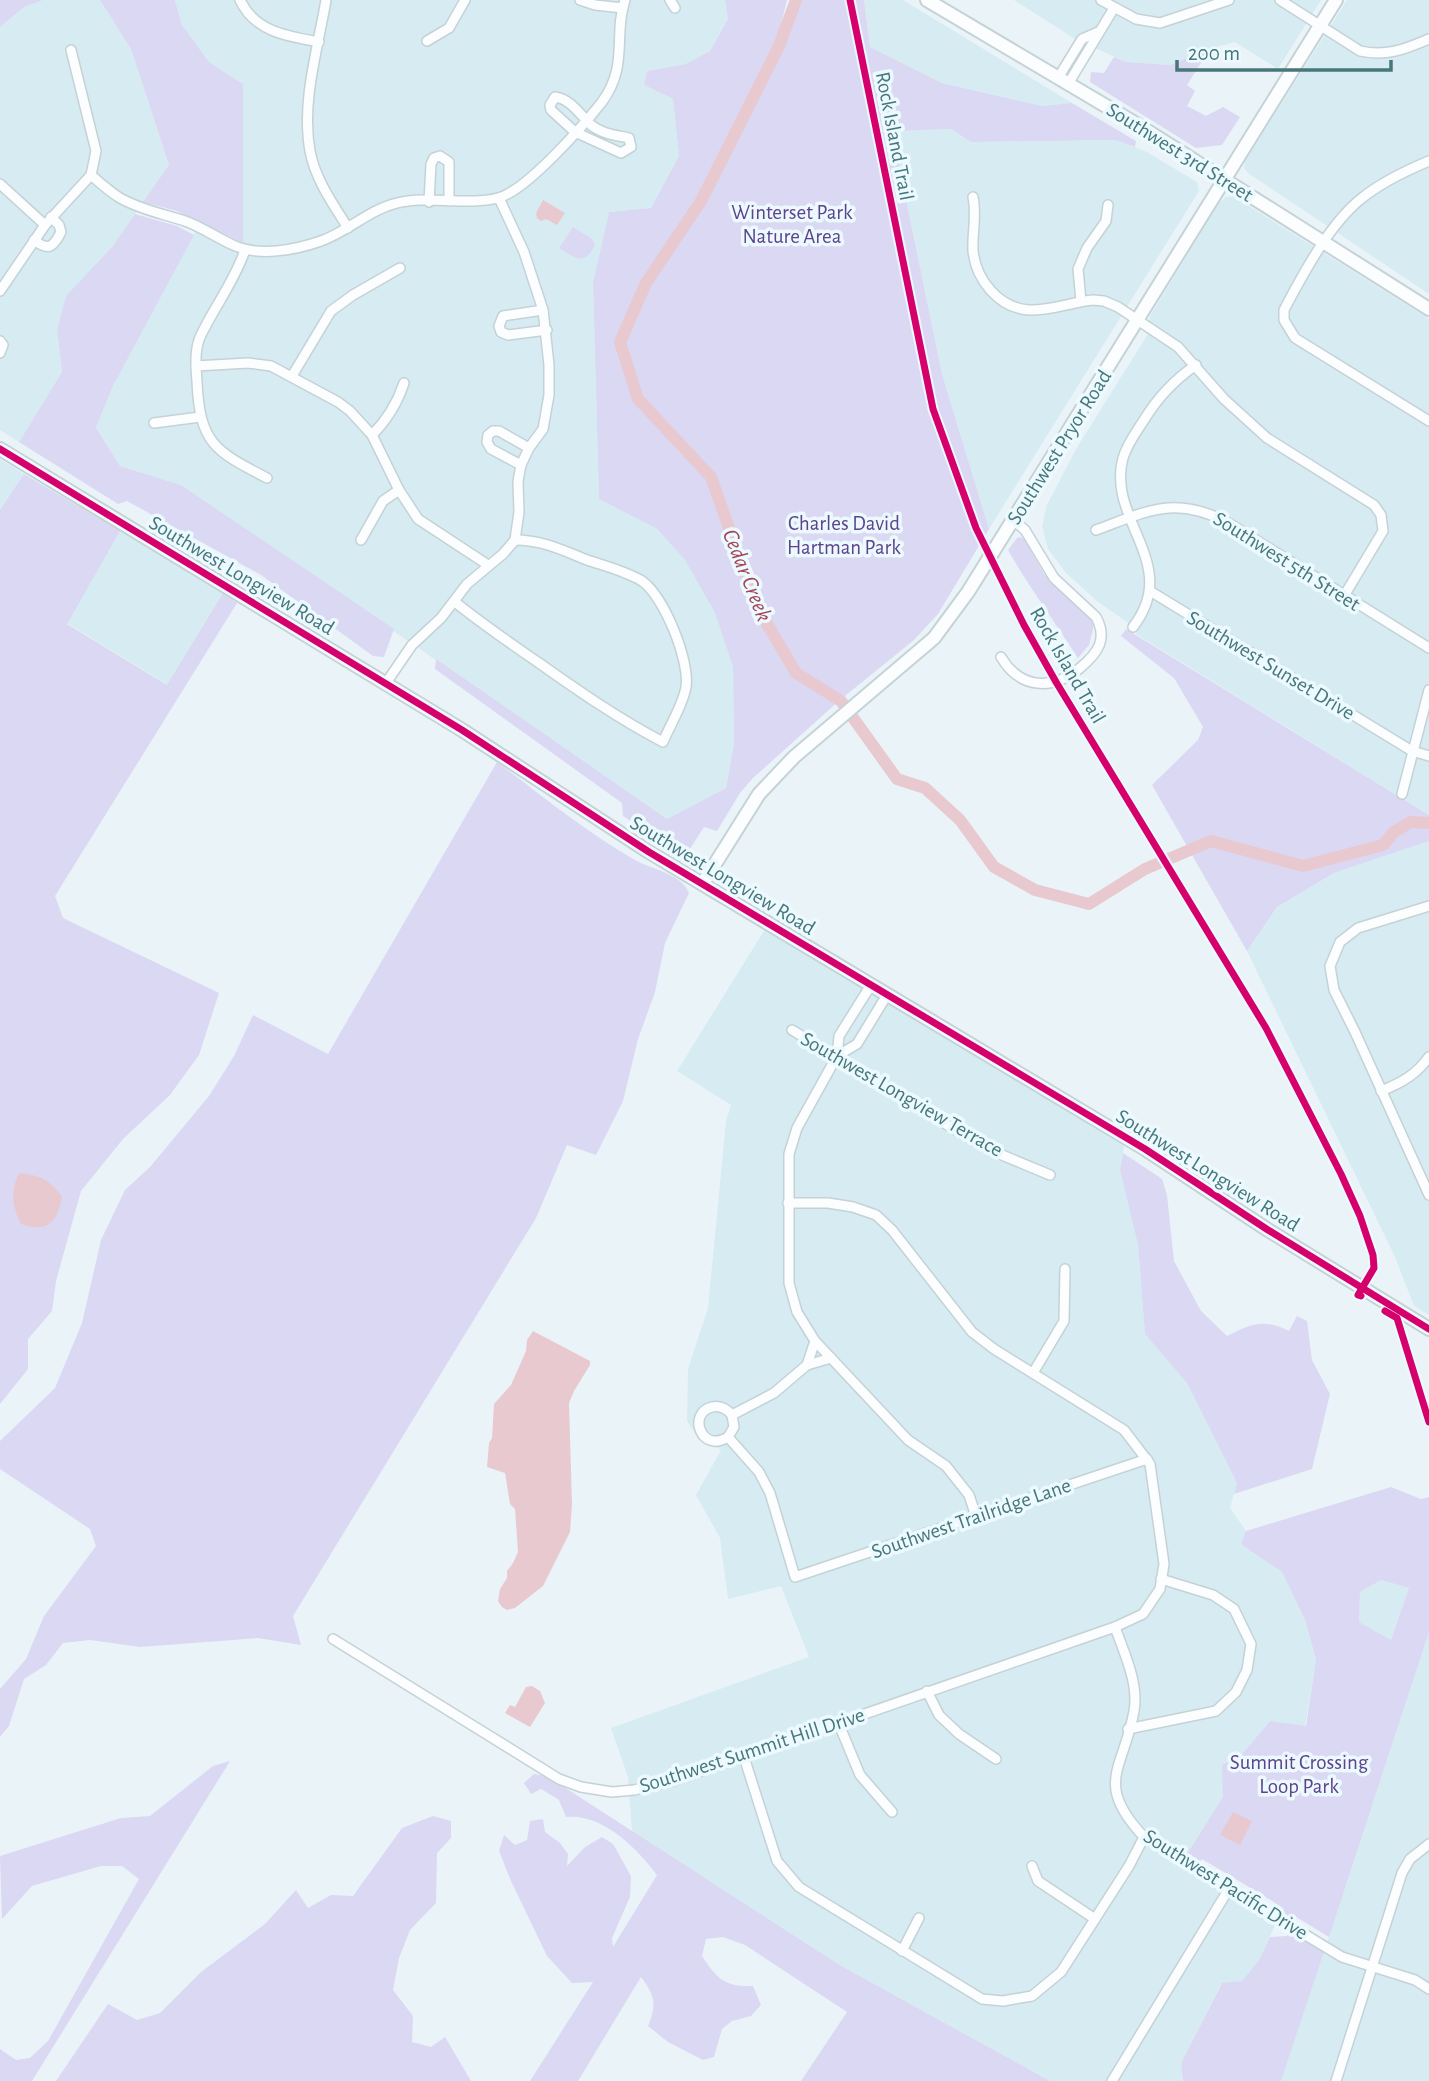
<svg xmlns="http://www.w3.org/2000/svg" width="1429" height="2081" viewBox="0 0 1429 2081" font-family="'Alegreya Sans',sans-serif">
  <rect width="100%" height="100%" fill="#eaf4f8"/>
  <g fill="#d6ecf2">
    <polygon points="43,0 100,0 131,49 169,165 112,247 66,297 57,330 62,372 19,442 0,430 0,27 24,7"/>
    <polygon points="175,0 725,0 728,19 710,51 687,64 647,71 644,85 673,99 679,156 651,208 609,212 593,284 599,499 657,529 685,560 715,613 733,667 734,743 726,788 667,819 181,485 120,466 96,426 113,386 196,230 236,252 243,243 243,84 209,62 182,25"/>
    <polygon points="864,0 903,0 1072,103 1042,106 942,83 870,47"/>
    <polygon points="1014,0 1321,0 1278,69 1235,42 1209,49 1170,65 1126,62 1075,39"/>
    <polygon points="1347,0 1429,0 1429,294 1248,173 1244,168 1245,161"/>
    <polygon points="951,129 971,142 1115,140 1147,152 1197,182 1199,191 989,529 942,374 892,130"/>
    <polygon points="1233,196 1429,319 1429,815 1136,634 1137,629 1098,602 1066,573 1048,549 1042,526 1047,505 1076,449 1153,326 1149,321 1150,316 1219,203 1226,197"/>
    <polygon points="0,459 24,474 0,510"/>
    <polygon points="120,531 223,593 168,685 67,623"/>
    <polygon points="1429,841 1429,1315 1414,1306 1395,1257 1247,951 1277,907 1334,873"/>
    <polygon points="767,926 1124,1146 1120,1170 1138,1245 1145,1334 1187,1383 1237,1483 1230,1508 1246,1531 1242,1544 1282,1572 1305,1620 1316,1659 1305,1727 1270,1721 1242,1754 1222,1765 1231,1798 1189,1862 1279,1917 1259,1960 1242,1981 1221,1984 1181,2063 1183,2081 1050,2081 838,1964 632,1832 628,1777 611,1728 809,1657 781,1586 728,1599 720,1538 696,1495 721,1450 698,1438 687,1421 688,1369 708,1308 726,1121 731,1105 677,1071"/>
    <polygon points="1381,1580 1409,1588 1391,1641 1359,1622 1360,1592"/>
    <polygon points="1429,1632 1429,2081 1281,2081 1326,1946"/>
  </g>
  <g fill="#dad8f2" fill-rule="evenodd">
    <polygon points="0,0 43,0 24,7 0,27"/>
    <polygon points="100,0 175,0 182,25 209,62 243,84 243,243 177,211 143,202 169,165 131,49"/>
    <polygon points="725,0 787,0 777,41 699,200 643,282 619,338 618,345 638,407 705,477 733,549 730,525 711,477 638,399 620,342 646,283 691,223 779,47 796,0 864,0 870,47 942,83 1042,106 1072,103 1136,141 1135,147 1115,140 971,142 951,129 892,131 942,374 989,529 938,614 914,640 840,700 753,778 740,793 717,831 704,827 686,855 623,816 622,803 435,669 436,659 667,819 726,788 734,743 733,667 715,613 685,560 657,529 599,499 593,283 609,212 651,208 679,156 673,99 644,85 647,71 686,64 710,51 728,19"/>
    <polygon points="1206,50 1206,55 1187,85 1195,91 1187,106 1206,116 1223,107 1240,117 1222,145 1196,148 1090,82 1091,72 1104,73 1114,57 1126,62 1170,65"/>
    <polygon points="135,214 177,226 194,235 113,386 96,427 120,466 181,485 394,629 384,657 373,656 261,575 127,501 118,504 19,442 62,372 57,330 66,296 112,247"/>
    <path d="M573 227 592 239 595 245C584 267 576 258 559 248Z"/>
    <polygon points="24,474 120,531 67,624 167,685 223,593 237,603 55,896 63,918 219,993 199,1055 170,1095 123,1139 81,1191 56,1281 52,1311 28,1339 28,1369 0,1404 0,510"/>
    <path d="M1020 537 1024 539 1044 574 1089 616 1094 625 1089 645 1078 658C1055 622 1029 587 1008 550L1017 538Z"/>
    <polygon points="1126,629 1429,815 1429,841 1334,873 1277,907 1247,951 1152,785 1198,740 1203,727 1174,678 1121,636"/>
    <path d="M497 762C542 796 586 832 635 860 652 870 681 873 689 893L665 943 655 992 638 1039 623 1101 596 1155 567 1145 536 1218 293 1616 301 1645 258 1638 140 1647 90 1640 63 1643 46 1665 24 1679 9 1726 0 1737V1689L26 1659 44 1616 96 1546 90 1529 0 1469V1441L55 1388 82 1323 101 1240 125 1190 150 1167 209 1096 234 1056 253 1015 328 1054Z"/>
    <path d="M1123 1153 1162 1179 1167 1195 1174 1261 1201 1311 1227 1336C1251 1324 1262 1318 1289 1331L1297 1316 1307 1321 1312 1360 1330 1394 1312 1469 1234 1494 1237 1483 1187 1383 1145 1334 1138 1245 1120 1170Z"/>
    <path d="M1391 1487 1421 1499 1429 1497V1632L1329 1937 1293 1915 1291 1920 1273 1908 1274 1902 1202 1859 1199 1863 1186 1856 1223 1797 1222 1765 1242 1754 1270 1721 1306 1726 1316 1659 1305 1620 1282 1572 1241 1544 1246 1531ZM1381 1580 1409 1588 1391 1640 1359 1622 1360 1592Z"/>
    <polygon points="230,1761 32,2081 0,2081 0,2049 16,2060 30,2058 48,2041 139,1879 122,1866 101,1866 32,1886 2,1919 0,1856 121,1818 150,1816 213,1766"/>
    <path d="M534 1774 547 1776 838 1964 1050 2081H801L847 2012 745 1945 723 1937 706 1939 702 1956C717 1979 725 1987 753 1986L761 2005 751 2016 732 2021 722 2029 714 2057 703 2060 668 2042 648 2026C657 2004 655 1996 641 1977L578 2081H530L593 1982 572 1983 547 1956 511 1881 499 1851 504 1835 515 1845 527 1840 530 1821 543 1819 545 1832 560 1843 568 1854 567 1866 585 1847 602 1837 613 1844 631 1876 630 1897 612 1938 613 1947 657 1875C637 1848 602 1813 566 1817L559 1800 541 1789 531 1794 524 1783Z"/>
    <polygon points="433,1816 451,1821 451,1838 437,1853 436,1903 410,1930 399,1958 393,1990 413,2016 412,2042 431,2047 445,2037 471,2081 56,2081 108,2004 137,2020 160,2013 201,1972 265,1924 296,1890 308,1908 331,1895 353,1896 402,1828"/>
    <polygon points="1290,1925 1326,1946 1281,2081 1183,2081 1181,2063 1222,1983 1242,1981 1259,1960 1270,1937 1287,1936"/>
  </g>
  <g fill="#e9c9d0">
    <polygon points="543,200 565,213 557,225 546,219 541,221 537,218 536,213"/>
    <path d="M19 1173C39 1175 51 1180 62 1197 57 1223 47 1233 21 1224 12 1205 10 1193 19 1173Z"/>
    <polygon points="533,1331 590,1361 590,1365 574,1391 569,1403 572,1504 570,1532 543,1586 515,1608 507,1610 502,1607 498,1601 500,1589 507,1578 507,1571 513,1563 518,1552 515,1509 510,1504 505,1473 487,1467 489,1443 492,1438 494,1404 511,1385 526,1351 527,1340"/>
    <polygon points="532,1686 540,1691 545,1703 530,1727 505,1713 510,1705 515,1707 526,1687"/>
    <polygon points="1233,1812 1252,1821 1240,1845 1220,1835"/>
  </g>
  <g fill="none" stroke-linecap="round" stroke-linejoin="round">
    <polyline stroke="#e9c9d0" stroke-width="12" points="796,0 779,46 701,201 646,283 620,342 638,399 711,477 757,607 796,673 841,701 897,779 925,788 960,820 994,867 1035,890 1089,904 1145,869 1211,841 1303,866 1383,845 1394,832 1411,822 1429,823"/>
    <g stroke="#c5d2d5" stroke-width="12">
      <g id="street">
        <path d="M240 0C255 32 287 36 319 42"/>
        <path d="M326 0C318 48 301 102 310 151 315 179 333 204 348 228"/>
        <polyline points="580,0 595,5 623,8"/>
        <polyline points="670,0 675,8"/>
        <polyline points="1101,0 1136,19 1160,23 1229,0"/>
        <path d="M1280 0 1360 51C1387 57 1405 49 1429 39"/>
        <polyline points="427,41 449,28 465,0"/>
        <polyline points="1058,78 1082,39 1098,32"/>
        <polyline points="1068,84 1114,8"/>
        <path d="M555 97C571 99 580 115 591 125 602 134 615 135 629 138L631 147 621 153 575 132 551 110 550 105Z"/>
        <path d="M1429 161C1405 171 1382 182 1362 198 1330 223 1303 274 1284 310V320L1295 338 1429 421"/>
        <path d="M91 175C100 183 110 192 120 198 141 210 164 214 185 221 202 227 217 238 233 245 259 257 295 250 321 241 349 231 368 210 397 203 428 195 466 206 498 198 526 191 583 126 602 102 629 65 613 35 625 0"/>
        <polyline points="0,184 45,225"/>
        <path d="M973 197C977 216 972 233 973 251 976 279 998 308 1029 310 1050 311 1072 302 1093 300L1104 301 1118 307 1178 347 1224 399 1267 438 1374 505 1381 515 1383 531 1344 596"/>
        <polyline points="429,202 431,164 434,158 440,156 449,162 449,201"/>
        <path d="M34 240C48 251 53 248 61 232L59 225 51 217"/>
        <path d="M245 250C235 280 215 306 201 335 194 349 196 367 197 382 200 444 215 451 267 478"/>
        <polyline points="0,291 45,225 91,175 96,151 71,50"/>
        <polyline points="1081,301 1078,269 1087,248 1106,221 1108,205"/>
        <polyline points="543,310 503,316 499,326 501,332 508,335 547,330"/>
        <polyline points="0,341 3,345 0,353"/>
        <polyline points="196,366 248,363 271,366 338,402 350,411 372,435 399,490 418,519 488,565"/>
        <polyline points="292,376 331,311 353,295 400,268"/>
        <polyline points="154,423 200,417"/>
        <path d="M372 435C387 420 397 404 404 383"/>
        <polyline points="521,465 491,449 487,442 488,435 493,431 499,431 529,448"/>
        <path d="M1096 530C1148 511 1174 495 1227 522L1429 648"/>
        <polyline points="361,540 383,501 399,490"/>
        <polyline points="1150,591 1412,751 1429,756"/>
        <path d="M455 602C482 624 510 643 539 663 580 692 619 719 663 742 670 725 683 705 686 687 690 661 664 596 642 581 625 571 605 566 587 560 562 550 542 540 515 540"/>
        <path d="M1133 627C1182 564 1106 520 1123 458 1127 444 1137 431 1144 420 1158 397 1174 380 1196 365"/>
        <path d="M1001 657C1020 689 1052 691 1080 668 1098 653 1108 639 1096 617L1054 578 1025 530 1013 520"/>
        <polyline points="386,683 412,645 441,618 467,584 503,554 515,540 519,512 518,481 521,465 529,448 543,429 549,395 549,365 543,310 524,252 499,198"/>
        <polyline points="1402,794 1429,690"/>
        <polyline points="1429,906 1358,928 1340,942 1330,966 1334,990 1355,1032 1429,1195"/>
        <polyline points="871,985 839,1036 837,1056 797,1128 789,1154 789,1283 797,1312 815,1341 908,1440 946,1466 969,1495 976,1516"/>
        <polyline points="792,1030 962,1134 1002,1155 1050,1175"/>
        <polyline points="837,1056 857,1044 887,995"/>
        <path d="M1381 1091C1401 1083 1416 1075 1429 1057"/>
        <polyline points="807,1365 815,1341"/>
        <polyline points="1033,1373 1064,1321 1065,1269"/>
        <polyline points="732,1415 774,1393 807,1365 831,1358"/>
        <polyline points="728,1437 759,1472 770,1493 795,1577 1147,1459"/>
        <path d="M728 1437C701 1454 687 1413 712 1407 720 1405 727 1409 732 1415"/>
        <polyline points="728,1437 734,1427 732,1415"/>
        <path d="M1115 1627C1124 1653 1139 1683 1134 1711 1124 1769 1093 1783 1144 1837L1342 1957 1415 1980 1429 1989"/>
        <polyline points="333,1639 559,1779 581,1787 612,1792 634,1790 669,1782 1115,1627 1143,1614 1160,1589 1164,1564 1150,1464 1124,1430 994,1349 972,1332 892,1230 876,1215 853,1207 828,1203 788,1203"/>
        <polyline points="927,1691 939,1715 959,1734 996,1759"/>
        <polyline points="838,1722 860,1775 892,1812"/>
        <polyline points="1128,1729 1216,1711 1236,1692 1247,1670 1251,1644 1234,1609 1213,1595 1161,1579"/>
        <polyline points="744,1757 777,1861 799,1887 982,1999 1003,2001 1032,1996 1061,1972 1129,1866 1144,1837"/>
        <polyline points="1032,1866 1038,1881 1095,1919"/>
        <polyline points="902,1951 919,1918"/>
        <polyline points="1112,2081 1230,1887"/>
        <polyline points="1336,2081 1402,1873 1410,1859 1429,1844"/>
      </g>
    </g>
    <g stroke="#c5d3d6" stroke-width="16">
      <g id="secondary">
        <polyline points="927,0 1138,125 1429,309"/>
        <polyline points="0,449 462,730 649,852 1145,1149 1268,1230 1429,1329"/>
        <polyline points="703,883 759,794 794,757 934,638 968,592 1336,0"/>
      </g>
    </g>
    <use href="#street" stroke="#fcfdfe" stroke-width="9"/>
    <use href="#secondary" stroke="#fcfdfe" stroke-width="12"/>
    <g stroke="#ecfaff" stroke-width="11">
      <g id="cycleway">
        <polyline points="850,0 933,409 976,528 1024,625 1056,682 1266,1028 1341,1174 1360,1216 1373,1255 1374,1268 1358,1295 1361,1296"/>
        <polyline points="0,449 462,730 649,852 1145,1149 1268,1230 1429,1329"/>
        <polyline points="1385,1311 1397,1318 1429,1422"/>
      </g>
    </g>
    <use href="#cycleway" stroke="#d6006c" stroke-width="7"/>
  </g>
  <g text-anchor="middle" stroke-width="7" stroke-linejoin="round" paint-order="stroke">
    <g font-size="21" fill="#477779" stroke="#ecfaff">
      <text transform="translate(895 136) rotate(79)" y="7">Rock Island Trail</text>
      <text transform="translate(1180 152) rotate(32)" y="7">Southwest 3rd Street</text>
      <text transform="translate(1059 447) rotate(-58)" y="7">Southwest Pryor Road</text>
      <text transform="translate(1287 561) rotate(32)" y="7">Southwest 5th Street</text>
      <text transform="translate(242 575) rotate(31)" y="7">Southwest Longview Road</text>
      <text transform="translate(1068 665) rotate(60)" y="7">Rock Island Trail</text>
      <text transform="translate(1271 665) rotate(31)" y="7">Southwest Sunset Drive</text>
      <text transform="translate(723 875) rotate(31)" y="7">Southwest Longview Road</text>
      <text transform="translate(902 1094) rotate(30)" y="7">Southwest Longview Terrace</text>
      <text transform="translate(1208 1170) rotate(32)" y="7">Southwest Longview Road</text>
      <text transform="translate(971 1518) rotate(-19)" y="7">Southwest Trailridge Lane</text>
      <text transform="translate(752 1750) rotate(-18)" y="7">Southwest Summit Hill Drive</text>
      <text transform="translate(1226 1884) rotate(32)" y="7">Southwest Pacific Drive</text>
    </g>
    <g font-size="21" fill="#5e438c" stroke="#ecfaff">
      <text x="792" y="219">Winterset Park<tspan x="792" dy="24">Nature Area</tspan></text>
      <text x="844" y="530">Charles David<tspan x="844" dy="24">Hartman Park</tspan></text>
      <text x="1299" y="1769">Summit Crossing<tspan x="1299" dy="24">Loop Park</tspan></text>
    </g>
    <g font-size="23" font-style="italic" fill="#a44655" stroke="#ecfaff">
      <text transform="translate(748 575) rotate(68)" y="8">Cedar Creek</text>
    </g>
  </g>
  <path d="M1177 60v10h214v-10" fill="none" stroke="#477779" stroke-width="3.5"/>
  <text x="1188" y="60" font-size="21" fill="#477779" stroke="#ecfaff" stroke-width="5" paint-order="stroke">200 m</text>
</svg>
